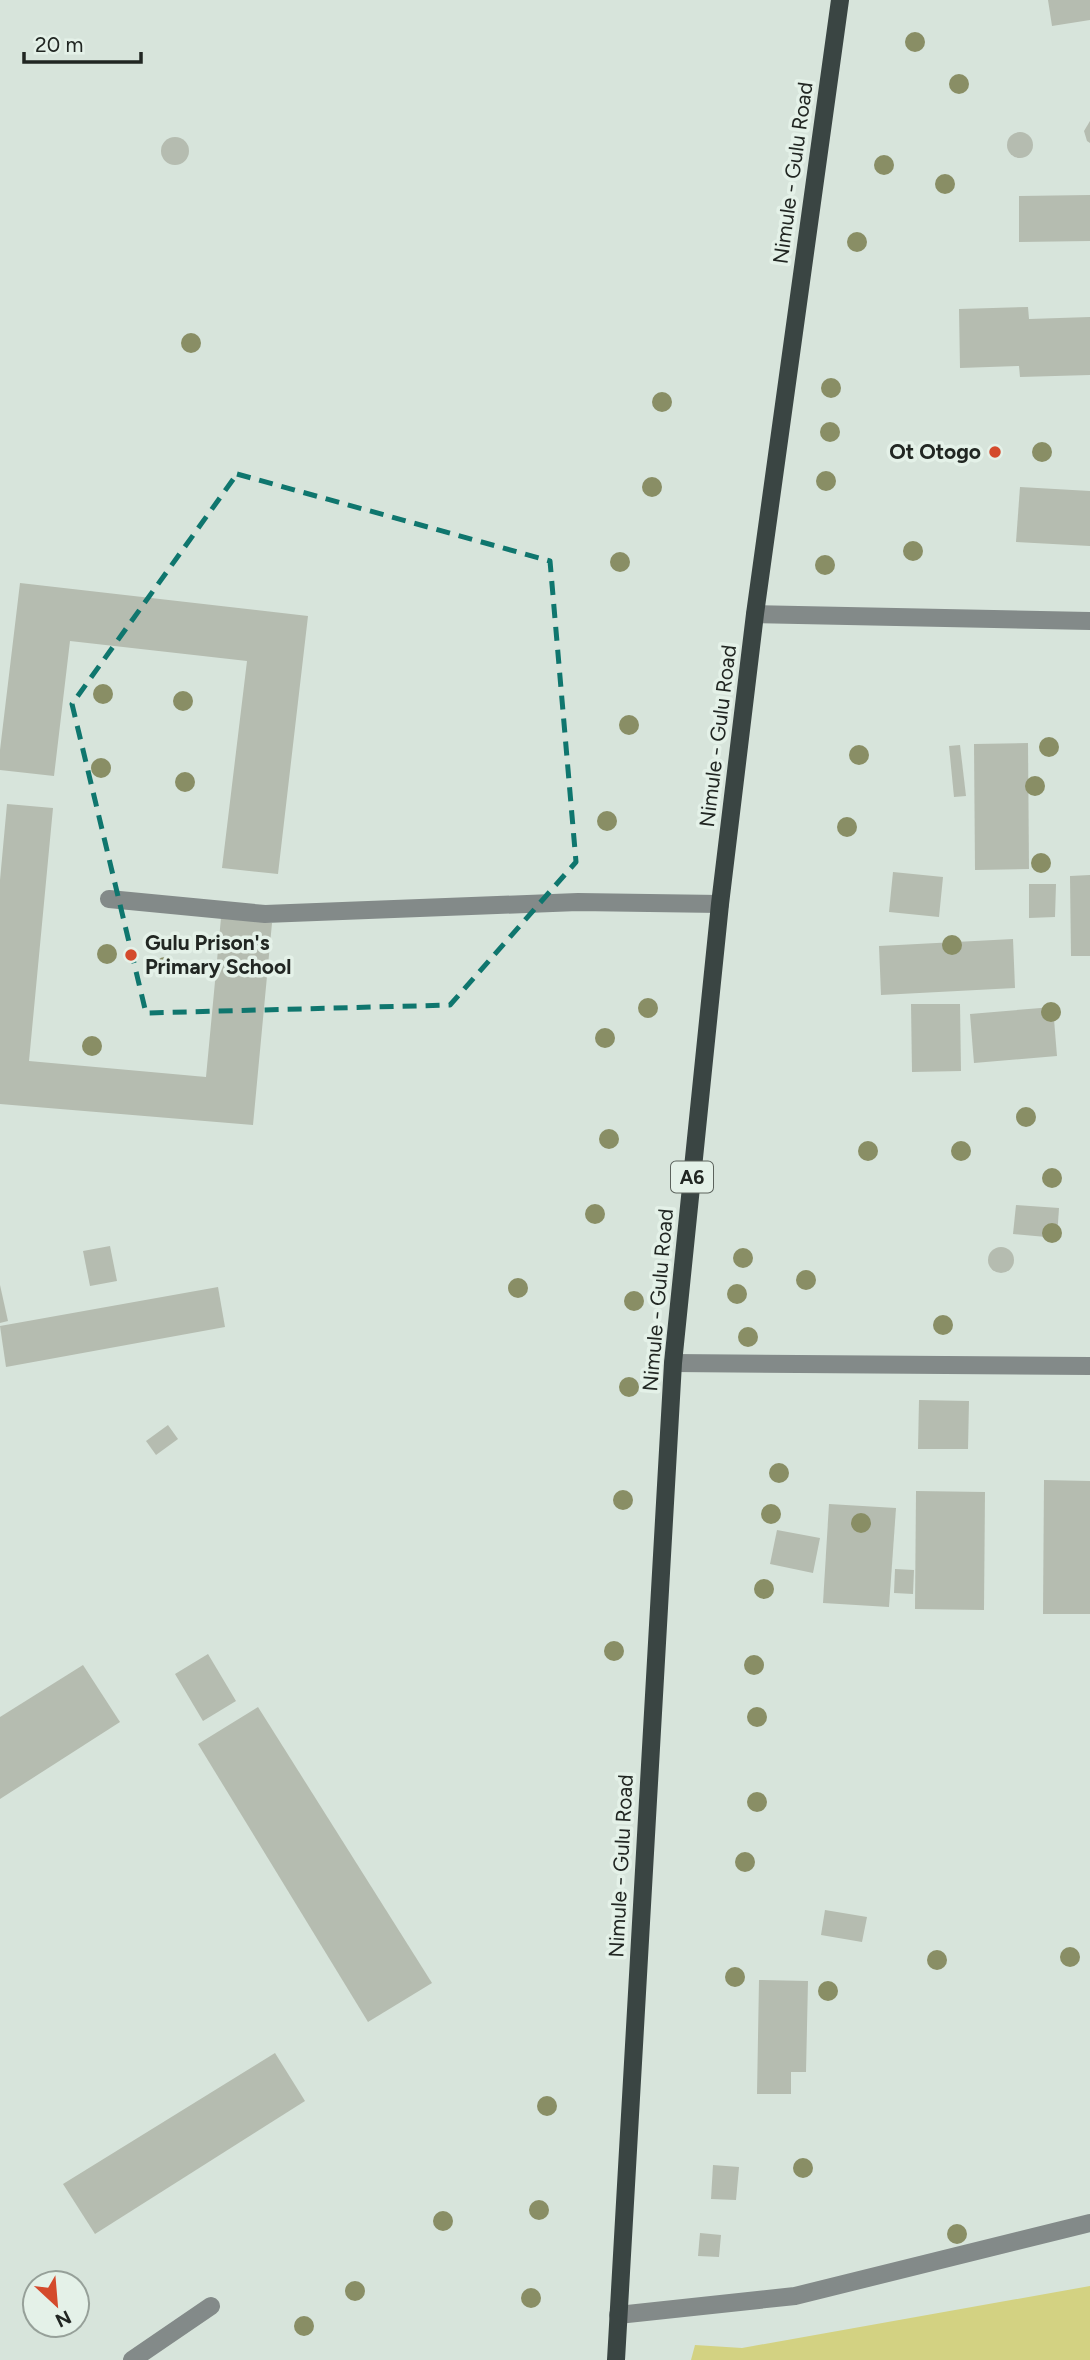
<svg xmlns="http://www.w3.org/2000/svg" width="1090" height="2360" viewBox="0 0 1090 2360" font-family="Figtree,sans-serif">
  <rect width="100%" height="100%" fill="#d7e4db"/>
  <polygon fill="#d3d282" points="1090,2286 1090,2360 691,2360 695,2345 742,2348"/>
  <g fill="#b5bcb0">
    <polygon points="1048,0 1090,0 1090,20 1052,26"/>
    <polygon points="1090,121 1090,143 1087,141 1084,131"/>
    <circle cx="1020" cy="145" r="13"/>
    <circle cx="175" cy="151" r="14"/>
    <polygon points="1090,195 1090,241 1019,242 1019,196"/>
    <polygon points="1028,307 1029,319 1090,317 1090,375 1020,377 1019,366 960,368 959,309"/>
    <polygon points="1020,487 1090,491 1090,546 1016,542"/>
    <polygon points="20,583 308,616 278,874 222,868 247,661 70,641 54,776 0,770 0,750"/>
    <polygon points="1028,743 1029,869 975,870 974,744"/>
    <polygon points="960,745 966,796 954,797 949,746"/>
    <polygon points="7,804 53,808 29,1061 206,1077 221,918 272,923 253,1125 0,1104 0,880"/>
    <polygon points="893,872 943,877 939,917 889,912"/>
    <polygon points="1090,875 1090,956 1071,956 1070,876"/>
    <polygon points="1029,884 1056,884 1055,917 1029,918"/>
    <polygon points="1013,939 1015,988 881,995 879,946"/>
    <polygon points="911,1004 960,1004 961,1071 912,1072"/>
    <polygon points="1053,1007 1057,1056 974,1063 970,1014"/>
    <polygon points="1016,1205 1059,1208 1057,1238 1013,1234"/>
    <polygon points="110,1246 117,1281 90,1286 83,1251"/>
    <circle cx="1001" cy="1260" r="13"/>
    <polygon points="0,1285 8,1321 0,1323"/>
    <polygon points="218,1287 225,1327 6,1367 0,1326"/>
    <polygon points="919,1400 969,1401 968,1449 918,1449"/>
    <polygon points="168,1425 178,1439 156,1455 146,1441"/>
    <polygon points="1044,1480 1090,1481 1090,1614 1043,1614"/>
    <polygon points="916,1491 985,1492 984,1610 915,1609"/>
    <polygon points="829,1504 896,1508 889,1607 823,1603"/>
    <polygon points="777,1530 820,1538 813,1573 770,1564"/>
    <polygon points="895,1569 914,1570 913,1594 894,1593"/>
    <polygon points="208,1654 236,1701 203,1721 175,1674"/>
    <polygon points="83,1665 120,1722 0,1799 0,1717"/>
    <polygon points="258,1707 432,1983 368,2022 198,1744"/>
    <polygon points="825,1910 867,1917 862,1942 821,1935"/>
    <polygon points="759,1980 808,1981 806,2072 791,2072 791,2094 757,2094"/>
    <polygon points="275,2053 305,2101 95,2234 63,2184"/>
    <polygon points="713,2165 739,2167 736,2200 711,2199"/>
    <polygon points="700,2233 721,2235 719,2257 698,2256"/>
  </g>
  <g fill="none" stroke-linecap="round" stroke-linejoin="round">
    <g stroke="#838a89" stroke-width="18">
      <polyline points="755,614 1090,621"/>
      <polyline points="109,899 265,914 578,902 720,904"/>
      <polyline points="673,1363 1090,1366"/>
      <polyline points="618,2315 795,2296 1090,2223"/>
      <polyline points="132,2360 211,2306"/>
    </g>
    <polyline stroke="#3a4543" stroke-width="18" points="616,2360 673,1363 720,904 755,614 840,0"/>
  </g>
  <g fill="#898e65">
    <circle cx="915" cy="42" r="10"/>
    <circle cx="959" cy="84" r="10"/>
    <circle cx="884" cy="165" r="10"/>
    <circle cx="945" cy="184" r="10"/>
    <circle cx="857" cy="242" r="10"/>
    <circle cx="191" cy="343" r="10"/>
    <circle cx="831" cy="388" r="10"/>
    <circle cx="662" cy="402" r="10"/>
    <circle cx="830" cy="432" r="10"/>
    <circle cx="1042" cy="452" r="10"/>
    <circle cx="826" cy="481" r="10"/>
    <circle cx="652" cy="487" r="10"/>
    <circle cx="913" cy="551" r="10"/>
    <circle cx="620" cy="562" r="10"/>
    <circle cx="825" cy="565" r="10"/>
    <circle cx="103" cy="694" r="10"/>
    <circle cx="183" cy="701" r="10"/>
    <circle cx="629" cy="725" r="10"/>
    <circle cx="1049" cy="747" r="10"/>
    <circle cx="859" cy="755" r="10"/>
    <circle cx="101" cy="768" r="10"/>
    <circle cx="185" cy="782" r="10"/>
    <circle cx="1035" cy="786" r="10"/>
    <circle cx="607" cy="821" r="10"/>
    <circle cx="847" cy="827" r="10"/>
    <circle cx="1041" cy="863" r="10"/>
    <circle cx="952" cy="945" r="10"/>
    <circle cx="107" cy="954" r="10"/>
    <circle cx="165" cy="967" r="10"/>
    <circle cx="648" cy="1008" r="10"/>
    <circle cx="1051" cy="1012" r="10"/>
    <circle cx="605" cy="1038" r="10"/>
    <circle cx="92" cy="1046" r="10"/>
    <circle cx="1026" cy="1117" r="10"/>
    <circle cx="609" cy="1139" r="10"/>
    <circle cx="868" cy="1151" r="10"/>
    <circle cx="961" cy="1151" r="10"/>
    <circle cx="1052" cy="1178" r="10"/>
    <circle cx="595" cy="1214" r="10"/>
    <circle cx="1052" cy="1233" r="10"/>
    <circle cx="743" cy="1258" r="10"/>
    <circle cx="806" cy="1280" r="10"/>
    <circle cx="518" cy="1288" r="10"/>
    <circle cx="737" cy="1294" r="10"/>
    <circle cx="634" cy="1301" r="10"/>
    <circle cx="943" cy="1325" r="10"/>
    <circle cx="748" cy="1337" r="10"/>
    <circle cx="629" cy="1387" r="10"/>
    <circle cx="779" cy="1473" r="10"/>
    <circle cx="623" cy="1500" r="10"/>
    <circle cx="771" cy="1514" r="10"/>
    <circle cx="861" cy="1523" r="10"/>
    <circle cx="764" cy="1589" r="10"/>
    <circle cx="614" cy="1651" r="10"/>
    <circle cx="754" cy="1665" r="10"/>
    <circle cx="757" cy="1717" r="10"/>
    <circle cx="757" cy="1802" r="10"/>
    <circle cx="745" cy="1862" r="10"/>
    <circle cx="1070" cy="1957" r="10"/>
    <circle cx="937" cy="1960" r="10"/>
    <circle cx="735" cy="1977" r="10"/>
    <circle cx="828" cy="1991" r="10"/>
    <circle cx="547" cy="2106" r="10"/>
    <circle cx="803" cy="2168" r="10"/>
    <circle cx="539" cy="2210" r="10"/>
    <circle cx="443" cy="2221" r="10"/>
    <circle cx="957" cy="2234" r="10"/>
    <circle cx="355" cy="2291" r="10"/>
    <circle cx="531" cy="2298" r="10"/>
    <circle cx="304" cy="2326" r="10"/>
  </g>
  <path fill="none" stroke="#0f766e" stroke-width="5" stroke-dasharray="14 9" stroke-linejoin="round" d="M237 474 550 561 576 862 450 1005 146 1013 72 704Z"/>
  <g fill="#d44a2c" stroke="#e4f1e8" stroke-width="2.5">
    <circle cx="995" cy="452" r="7"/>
    <circle cx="131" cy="955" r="7"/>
  </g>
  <g text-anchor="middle" stroke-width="7" stroke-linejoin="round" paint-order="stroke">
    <rect fill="#e4f1e8" stroke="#5c635d" stroke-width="2" x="671" y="1161.5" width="42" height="31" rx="5"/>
    <g font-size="19" font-weight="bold" fill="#212622">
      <text x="692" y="1184">A6</text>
    </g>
    <g font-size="21" fill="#212622" stroke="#e4f1e8">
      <text transform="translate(793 173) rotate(-82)" y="7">Nimule - Gulu Road</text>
      <text transform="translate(718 736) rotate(-83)" y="7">Nimule - Gulu Road</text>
      <text transform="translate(658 1300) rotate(-85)" y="7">Nimule - Gulu Road</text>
      <text transform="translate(621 1866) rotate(-87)" y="7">Nimule - Gulu Road</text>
    </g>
    <g font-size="21" font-weight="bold" fill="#212622" stroke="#e4f1e8" text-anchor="end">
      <text x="981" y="459">Ot Otogo</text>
      <text x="145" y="950" text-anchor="start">Gulu Prison's<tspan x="145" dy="24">Primary School</tspan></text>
    </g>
  </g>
  <g transform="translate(56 2304) rotate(154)"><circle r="33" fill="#e4f1e8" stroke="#96a099" stroke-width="2"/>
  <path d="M0-5L12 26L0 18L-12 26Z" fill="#d44a2c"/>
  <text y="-10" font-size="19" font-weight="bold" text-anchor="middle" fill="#212622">N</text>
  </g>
  <path d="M24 52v10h117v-10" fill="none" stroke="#212622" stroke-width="3.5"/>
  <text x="35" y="52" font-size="21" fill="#212622" stroke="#e4f1e8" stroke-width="5" paint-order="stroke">20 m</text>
</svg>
